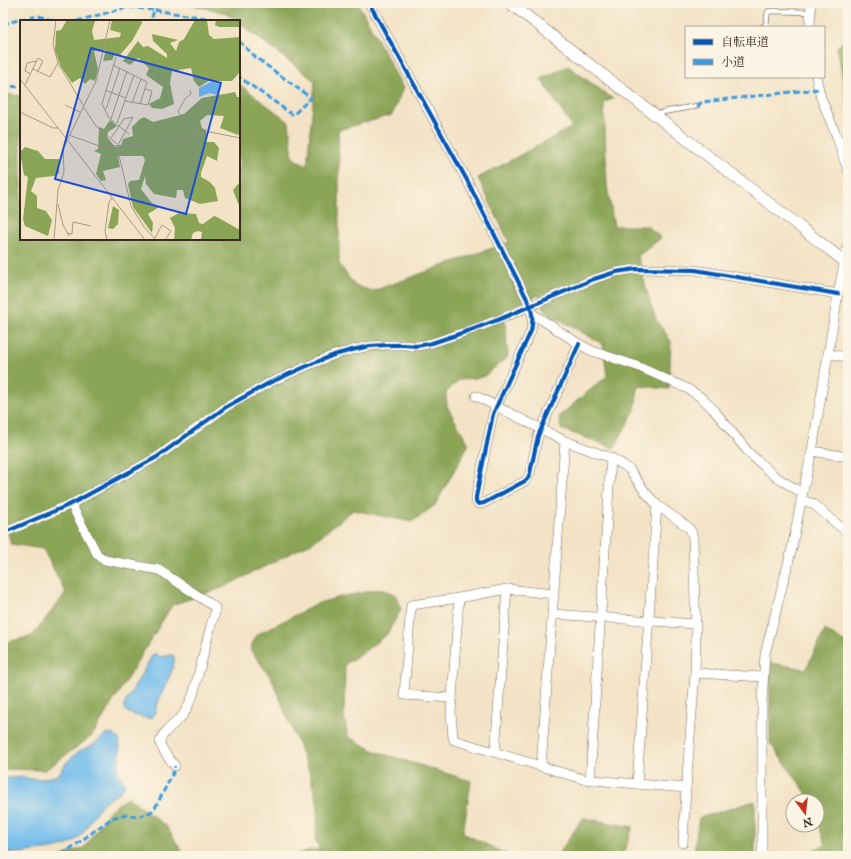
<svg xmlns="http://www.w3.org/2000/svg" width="851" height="859" viewBox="0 0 851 859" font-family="'IM FELL English','Noto Serif JP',serif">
  <rect width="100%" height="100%" fill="#fcf5e5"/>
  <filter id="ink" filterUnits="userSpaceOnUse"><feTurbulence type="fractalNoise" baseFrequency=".025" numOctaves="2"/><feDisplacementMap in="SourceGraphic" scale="8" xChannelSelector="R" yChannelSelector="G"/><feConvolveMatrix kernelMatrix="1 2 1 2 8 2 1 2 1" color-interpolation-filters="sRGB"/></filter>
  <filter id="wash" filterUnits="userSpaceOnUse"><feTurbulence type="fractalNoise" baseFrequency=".012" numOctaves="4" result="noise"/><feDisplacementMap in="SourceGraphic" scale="16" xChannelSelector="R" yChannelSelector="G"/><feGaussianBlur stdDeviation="0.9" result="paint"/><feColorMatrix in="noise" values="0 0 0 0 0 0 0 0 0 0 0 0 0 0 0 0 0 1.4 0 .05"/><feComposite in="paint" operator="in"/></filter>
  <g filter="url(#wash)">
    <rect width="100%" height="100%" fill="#f3e3c6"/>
    <g fill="#8ba557" stroke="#63683a">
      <polygon points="186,3 358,3 403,88 392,115 338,130 339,174 339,264 355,286 373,291 509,242 478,178 572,127 541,79 568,66 613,99 604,102 607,186 614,226 647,226 661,238 638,256 646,288 656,320 671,341 669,389 638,386 635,410 614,448 561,429 559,416 607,376 603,344 546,312 539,295 504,311 508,357 483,377 459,380 446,393 447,406 458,426 469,444 435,505 412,522 353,510 313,542 222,588 172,605 92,736 45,770 3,769 3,643 32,636 66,593 43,549 11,544 3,514 3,94 21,96 21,239 239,239 239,84 289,122 293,158 307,166 315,81 239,23 239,21 236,21 226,13"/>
      <polygon points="848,36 848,108 837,47"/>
      <polygon points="380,589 395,594 401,610 387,634 361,654 345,664 344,717 348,737 377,752 471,781 463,833 510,856 292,856 306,851 320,849 316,841 318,806 310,774 272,679 250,649 256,635 319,603 344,596"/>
      <polygon points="825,630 848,645 848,856 797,856 826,845 817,822 817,801 809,801 805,791 770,743 770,663 806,669"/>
      <polygon points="128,797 166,826 185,856 62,856 85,847 110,810"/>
      <polygon points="755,801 755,856 693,856 699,818"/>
      <polygon points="583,818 633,827 622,856 557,856"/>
    </g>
    <g fill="#73bdec" stroke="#577485">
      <path d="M154 654H157L160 657 170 655 174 656V662L173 668 159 700 154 715 152 718C145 719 132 715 126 711 124 709 124 707 124 705L152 656Z"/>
      <path d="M107 734H112L119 739C121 750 119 760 117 771L125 784C122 795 108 797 101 805 95 812 90 821 86 828 75 848 55 849 35 851 26 852 14 855 5 851L3 841V778H8L22 777 30 779H39L56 776 60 773 66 763 71 758 81 750 93 745Z"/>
    </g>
  </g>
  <g filter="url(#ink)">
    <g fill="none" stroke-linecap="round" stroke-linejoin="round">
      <g stroke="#7b6b59" stroke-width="6">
        <g id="service">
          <path d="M762 27H764C769 22 765 16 769 11L811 12"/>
          <polyline points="657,116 663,112 697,106"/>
        </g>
      </g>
      <g stroke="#7b6b59" stroke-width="10">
        <g id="minor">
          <path d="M369 3 468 182 526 297C532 310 534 317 531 331L493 414 476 497V502L479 504 484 503 525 481 528 478 530 473 538 436 579 344"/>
          <polyline points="810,27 811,3"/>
          <polyline points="816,77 821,98 837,137 848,171"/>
          <polyline points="533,314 579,344 592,351 637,366 688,389 702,398 713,409 749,453 776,477 799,491 803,491"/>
          <polyline points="828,354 848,357"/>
          <polyline points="476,396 565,441 611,458 622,464 629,469 646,493 657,505 688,527 691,531 693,538 696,633 695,673 686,788 683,843"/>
          <polyline points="812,451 848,457"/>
          <polyline points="801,500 808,502 813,504 848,533"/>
          <path d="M71 504 95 550 97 554 105 560 159 570 212 605 215 608V613L211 625 193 695C190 702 187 709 183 715 177 722 161 733 160 742 160 748 171 761 175 766"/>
          <polyline points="3,533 71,504 157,457 226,407 269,383 314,363 334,355 352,350 370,346 387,345 403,345 417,346 432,343 468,331 500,319 594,279 616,272 636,269 695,270 838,294"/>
          <polyline points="459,598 451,713 453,737 454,740 583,779 637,784 686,788"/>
          <polyline points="552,614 696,624"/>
          <polyline points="695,673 763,677"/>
          <polyline points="452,698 404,695 411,605 459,598 507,589 553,594"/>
          <polyline points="495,752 507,589"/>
          <polyline points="541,766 565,441"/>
          <polyline points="590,780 611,458"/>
          <polyline points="637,784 657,505"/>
          <polyline points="762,856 762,703 765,654 792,548 803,491 812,451 838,294 848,244"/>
        </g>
      </g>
      <g stroke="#7b6b59" stroke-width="12">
        <polyline id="tertiary" points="510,3 848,264"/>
      </g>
      <use href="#service" stroke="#fff" stroke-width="4.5"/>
      <use href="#minor" stroke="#fff" stroke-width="9"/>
      <use href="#tertiary" stroke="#fff" stroke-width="11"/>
      <g stroke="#3f9ce0" stroke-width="3" stroke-dasharray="6 3" stroke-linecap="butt">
        <polyline points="158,3 154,10 212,19 217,21"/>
        <polyline points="77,21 128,7 154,10 151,21"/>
        <polyline points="3,24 18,20 38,16 55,21"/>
        <polyline points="239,41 255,57 311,98 293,115 239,77"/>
        <polyline points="3,86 21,87"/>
        <polyline points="697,106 702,102 819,89"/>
        <polyline points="34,856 66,852 112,818 123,815 140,816 151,812 155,808 173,773 175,766"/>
      </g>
      <g stroke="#fcf5e5" stroke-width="6">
        <g id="cycleway">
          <path d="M369 3 468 182 526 297C532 310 534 317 531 331L493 414 476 497V502L479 504 484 503 525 481 528 478 530 473 538 436 579 344"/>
          <polyline points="3,533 71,504 157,457 226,407 269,383 314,363 334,355 352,350 370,346 387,345 403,345 417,346 432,343 468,331 500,319 594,279 616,272 636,269 695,270 838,294"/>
        </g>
      </g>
      <use href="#cycleway" stroke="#0057b8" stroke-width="4"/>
    </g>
  </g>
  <g transform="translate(20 20)">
    <rect width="220" height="220" fill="#f3e3c6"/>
    <path d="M47 0H79L75 1 72 11 74 20 100 17 101 13 90 10 92 0H121L122 3 112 21 100 35 95 34 92 40 83 41 86 30 74 31 78 49 75 61 70 59 65 64 60 58 52 63 41 47 35 31 36 11 41 10ZM175 0H187L189 15 194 19 220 17V52L212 61H188L179 67 174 61 171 48 152 51 150 63 154 84 142 89 132 88 129 84 140 78 143 67 126 55 129 48 118 38 110 45 103 41 118 21 123 27 128 26 147 38V34L133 21 132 14 158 20 150 23 156 31 159 22 164 19ZM196 0H220V7H199L195 5ZM215 72 217 77H220V112L218 115 200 108 204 96 187 95 180 101 182 108 186 110V122H194L199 128 197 141 187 136 181 153V157L190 162 195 168 198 181 180 184 165 178 163 170H157L156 178 134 174 126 164 125 156 121 169 132 183 139 187 128 194 133 203 132 213 113 187 108 164 110 161 119 160 125 140 123 136H98L100 147 83 151 86 160 81 161 76 154 81 134 74 131 78 129 79 107 84 109 90 100 97 106 88 112 87 117 95 127 101 126 103 119 113 116 112 107 120 99 124 97 133 102 164 94 182 78ZM5 127 18 131 25 139H39V153L34 156 16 158 11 171 17 176V188L26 191 32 200 28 216 5 206 3 199 8 157 4 155 0 132ZM220 162V188L213 170ZM93 186 99 190 98 204 93 209 88 208ZM159 193 176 194 179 203 183 204 194 196 197 197 220 210V217L218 220H181L182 212 178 211 173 213 171 220H154L155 208 150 198Z" fill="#8ba557"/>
    <path d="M191 62 200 64 198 75 189 73 179 77V68Z" fill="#73bdec"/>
    <path fill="none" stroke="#a99983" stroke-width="1" d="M36 0 33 24 38 43 63 85M96 37 82 84 89 98 109 114M93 45 127 62 120 84M13 49 30 57 38 43M11 54 5 51 7 43 16 41M0 59 125 220M5 65 18 38 23 41 18 51M85 70 106 78M170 70 171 74 165 79 158 92 173 105 175 114M105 81 128 85 132 71 125 69M112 83 121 59M45 85 60 92M63 86 76 106 97 124M86 89 100 48M0 92 33 108H39M91 99 107 51M97 103 114 55M49 115 82 127 114 124 133 126 190 112 220 118M91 118 104 99 113 97 97 127 111 186 124 207 136 220M38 184 43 205 49 216M47 213 52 214 53 202 71 206M135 218 142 205 151 211 145 220M34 220 38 170 44 152 43 129 76 61 90 0M87 220 85 211 89 182 92 178"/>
    <path fill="#1d4ed8" fill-opacity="0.15" stroke="#1d4ed8" stroke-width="2" d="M71 28 201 63 166 194 35 159Z"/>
    <rect width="220" height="220" fill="none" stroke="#3b2a1e" stroke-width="2"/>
  </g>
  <rect width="851" height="859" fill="none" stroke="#fcf5e5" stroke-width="16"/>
  <rect x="685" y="26" width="140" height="52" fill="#fcf5e5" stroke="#afa495"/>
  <rect x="693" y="39" width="20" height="6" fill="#0057b8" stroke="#afa495"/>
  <text x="721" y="46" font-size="12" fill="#3b2a1e">自転車道</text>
  <rect x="693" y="59" width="20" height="6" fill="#3f9ce0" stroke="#afa495"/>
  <text x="721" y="66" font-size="12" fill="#3b2a1e">小道</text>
  <g transform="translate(805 813) rotate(165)"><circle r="19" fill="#fcf5e5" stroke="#afa495"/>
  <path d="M0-3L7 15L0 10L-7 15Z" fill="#c8321e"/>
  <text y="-6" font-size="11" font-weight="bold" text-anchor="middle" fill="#3b2a1e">N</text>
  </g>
</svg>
